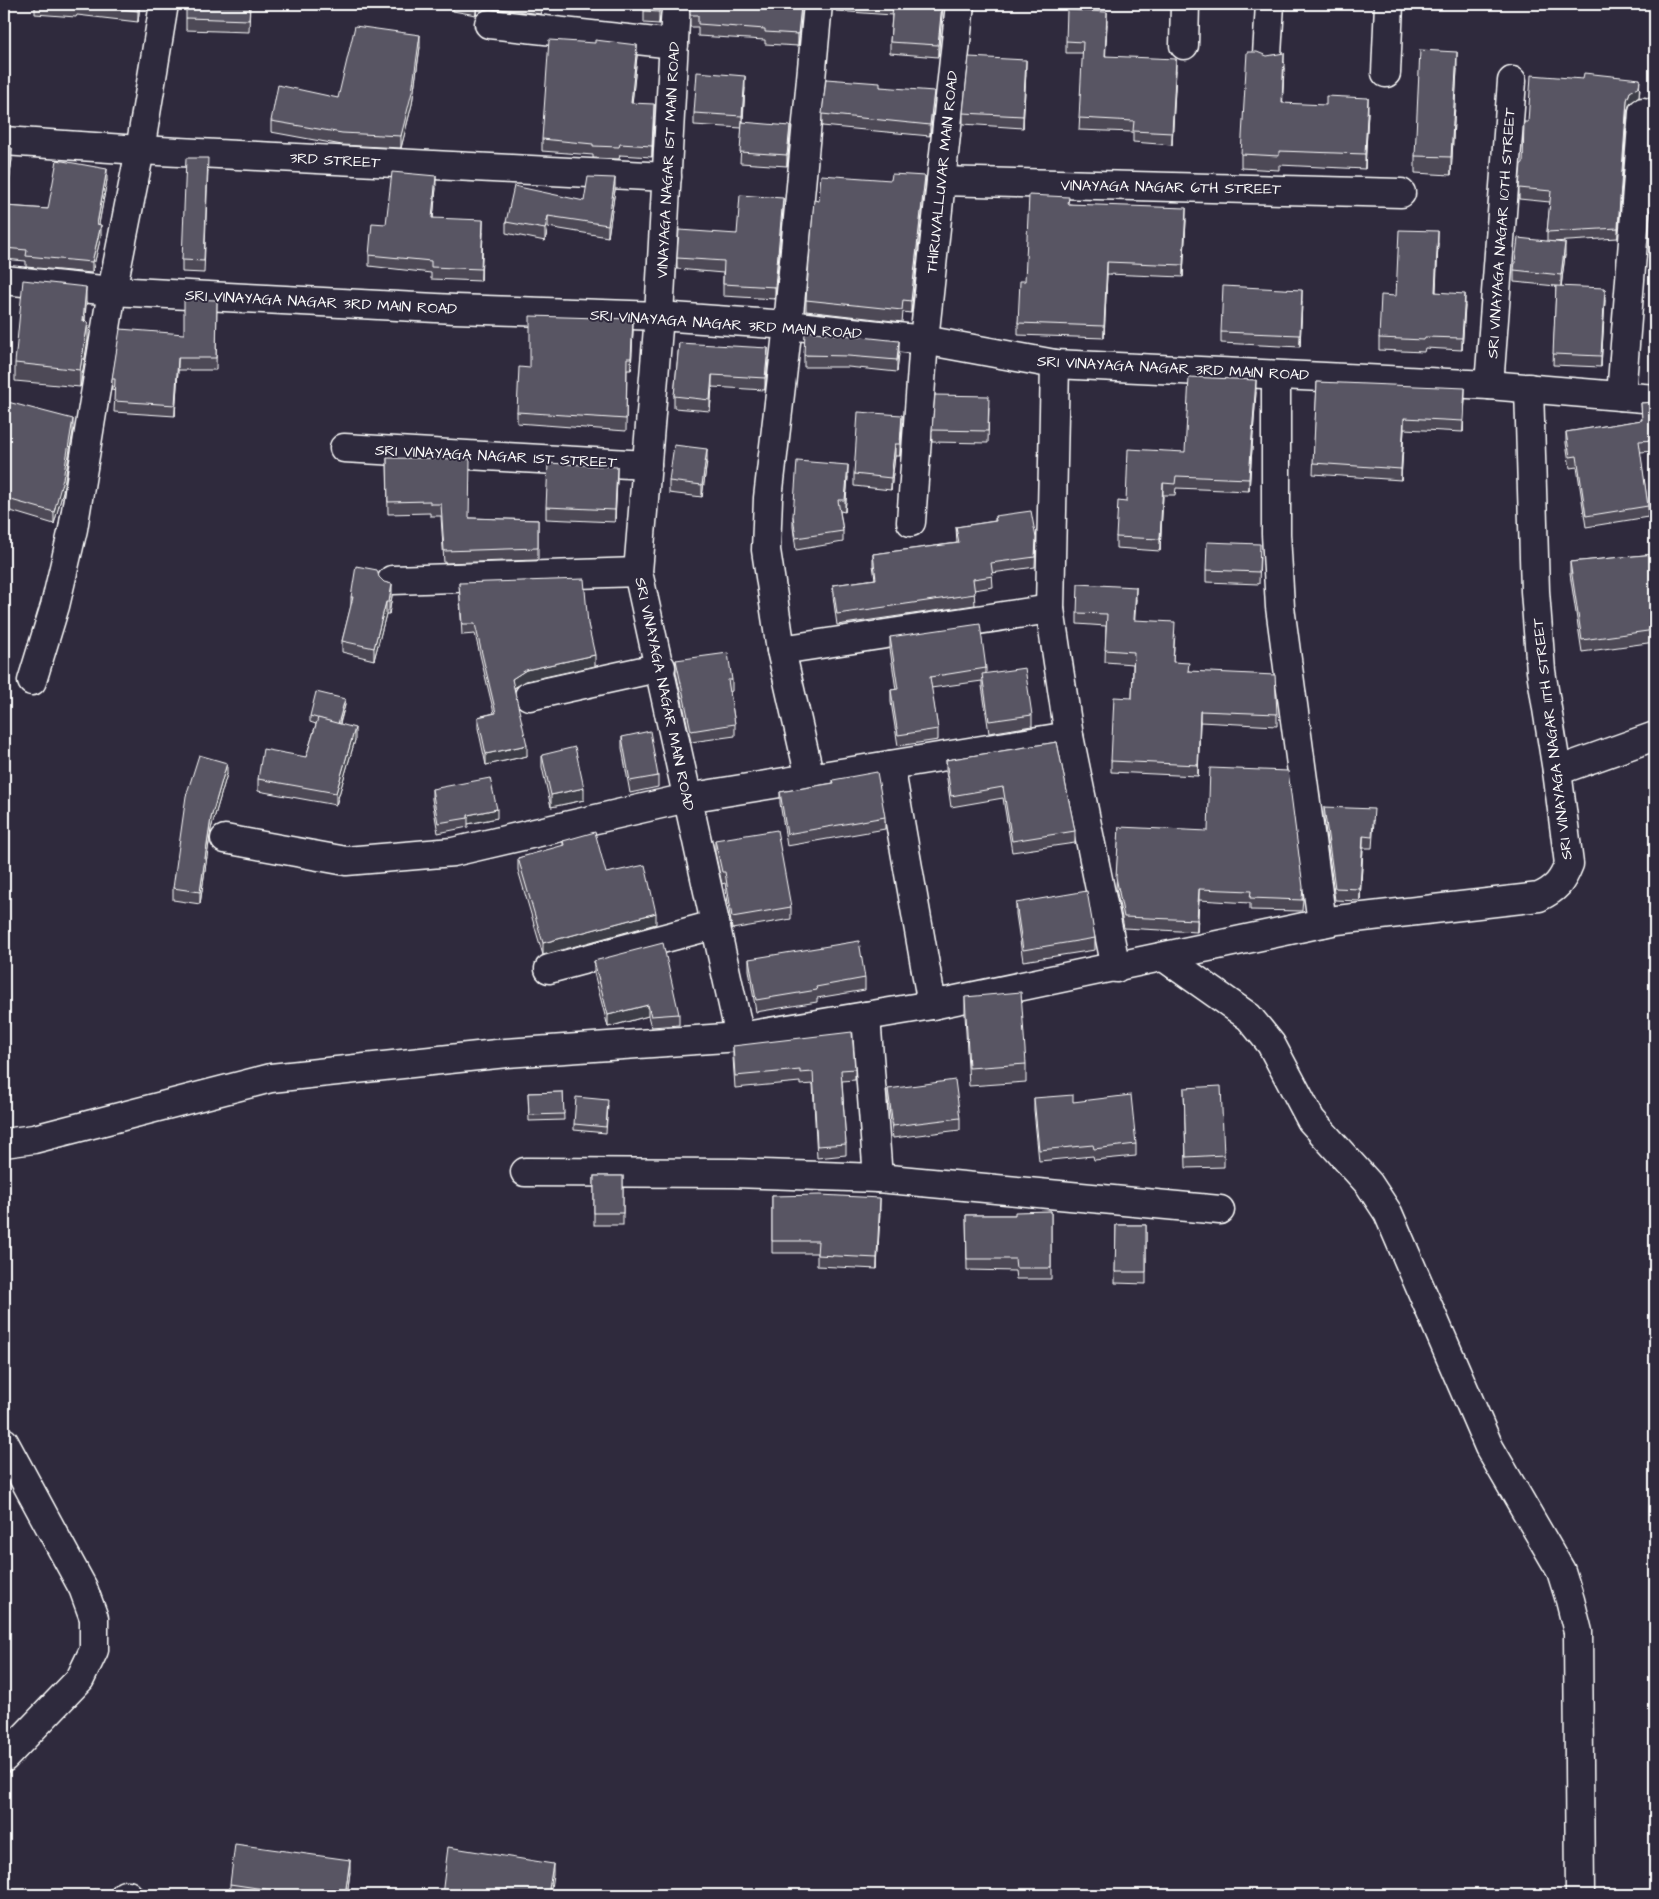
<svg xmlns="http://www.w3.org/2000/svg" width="1659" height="1899" viewBox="0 0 1659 1899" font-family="'Architects Daughter',sans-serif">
  <rect width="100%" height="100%" fill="#2f2a3d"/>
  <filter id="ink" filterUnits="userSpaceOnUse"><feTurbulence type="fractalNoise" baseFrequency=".02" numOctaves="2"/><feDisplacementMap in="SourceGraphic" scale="10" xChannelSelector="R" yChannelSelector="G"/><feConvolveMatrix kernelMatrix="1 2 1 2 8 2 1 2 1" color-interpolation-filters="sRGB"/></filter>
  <g filter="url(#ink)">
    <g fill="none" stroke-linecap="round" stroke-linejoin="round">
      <g stroke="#fff" stroke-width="31">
        <g id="minor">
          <polyline points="676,4 659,316 638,572 740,1037"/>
          <polyline points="489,24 674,44"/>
          <polyline points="1184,45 1185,4"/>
          <polyline points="1267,55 1270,4"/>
          <polyline points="1386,73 1389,4"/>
          <polyline points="4,141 140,150 667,177"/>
          <polyline points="941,181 1401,193"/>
          <polyline points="4,280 112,291 455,309 659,316 788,325 924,340 1055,364 1489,385 1655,399"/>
          <polyline points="1055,364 1050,609 1069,736 1116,968"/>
          <polyline points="1276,375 1276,534 1280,607 1322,923"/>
          <polyline points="1489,385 1512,81"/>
          <polyline points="1621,396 1643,112"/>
          <polyline points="344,448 647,465"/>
          <polyline points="911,522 924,340 960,4"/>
          <polyline points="392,580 638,572"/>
          <polyline points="781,650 1050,609"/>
          <polyline points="32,681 55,606 73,529 112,291 140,150 164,4"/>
          <polyline points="529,696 661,667"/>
          <polyline points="890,765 932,1005"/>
          <polyline points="1557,771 1655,736"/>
          <polyline points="810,778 781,650 766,550 768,498 788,325 818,4"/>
          <polyline points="225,839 346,861 453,852 687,798 1069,736"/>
          <polyline points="1164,957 1249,1017 1271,1044 1311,1120 1369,1184 1388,1213 1489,1447 1561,1571 1570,1600 1578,1632 1580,1895"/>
          <polyline points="549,969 714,925"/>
          <polyline points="866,1016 878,1178"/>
          <path d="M4 1143 34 1139 271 1078 506 1053 740 1037 932 1005 1337 920 1539 897C1556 889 1562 882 1569 864L1557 771 1541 671 1535 591 1529 388"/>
          <polyline points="525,1172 734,1173 878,1178 1220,1210"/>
          <polyline points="4,1442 83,1588 94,1618 94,1650 80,1679 4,1758"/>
          <polyline points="125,1895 128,1895"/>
        </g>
      </g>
      <use href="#minor" stroke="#2f2a3d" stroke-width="28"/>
    </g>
    <g fill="#4d4956" stroke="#fff">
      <polygon points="35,4 140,4 138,22 77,15 76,17 35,14"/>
      <polygon points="250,4 249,32 186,30 186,18"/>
      <polygon points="453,4 543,4 541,14 491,8 477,9 476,15 453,11"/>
      <polygon points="644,4 662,4 659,24 644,23"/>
      <polygon points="690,4 801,18 798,46 765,44 765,40 698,36 698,27 690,27"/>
      <polygon points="836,4 943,4 938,57 890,53 890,42 892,15 836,11"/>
      <polygon points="1107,24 1105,56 1176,70 1172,145 1133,142 1133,132 1079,130 1083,53 1066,53 1066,41"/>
      <polygon points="420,47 412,104 401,148 342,145 271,132 271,121 338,98"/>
      <polygon points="637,56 632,103 654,116 652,157 620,155 619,159 593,158 593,155 542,151 542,139"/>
      <polygon points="1284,68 1282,103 1368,112 1365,169 1279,165 1279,170 1241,168 1241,154"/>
      <polygon points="1457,69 1451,175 1415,173 1415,156"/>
      <polygon points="1026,71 1023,128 963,124 963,113"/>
      <polygon points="880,87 934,103 930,136 822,126 822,114"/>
      <polygon points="745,88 743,122 790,137 787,166 740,163 742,128 694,125 694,113"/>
      <polygon points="1640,89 1639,97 1630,103 1627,111 1618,238 1552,242 1565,255 1561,287 1605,300 1601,367 1553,365 1556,286 1514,282 1514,270 1547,241 1547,232 1550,202 1519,199 1519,188 1523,164 1528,122"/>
      <polygon points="4,147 12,159 6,206 48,209 107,180 99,224 101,236 92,273 26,267 26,261 4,259"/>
      <polygon points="208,170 204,273 182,272 182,260"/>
      <polygon points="436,188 433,218 483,232 481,281 431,279 431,273 369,266 369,255 386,224"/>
      <polygon points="925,188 911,313 903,312 902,322 806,311 806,300 819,201"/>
      <polygon points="615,190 608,237 548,227 545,241 506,233 506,222 584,201"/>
      <polygon points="1069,204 1186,220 1183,277 1107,274 1104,338 1018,335 1018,323 1025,281"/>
      <polygon points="783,210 775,299 723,296 723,273 677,269 677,258 737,234"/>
      <polygon points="1438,243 1436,292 1465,306 1462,350 1425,348 1424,352 1379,350 1379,338 1396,296"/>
      <polygon points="217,300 216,370 178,370 175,416 114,412 115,391 112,390 112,379 184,334"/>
      <polygon points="1302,302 1300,347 1221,343 1221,332"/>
      <polygon points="86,304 85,321 88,339 80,387 15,381 15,363"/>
      <polygon points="1655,318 1655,359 1654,359 1653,330"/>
      <polygon points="633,331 631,370 627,370 626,431 517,423 517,412 530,368"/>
      <polygon points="679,343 768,360 765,390 712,387 710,411 674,408 674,396"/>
      <polygon points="899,353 897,372 848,367 804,367 804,355"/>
      <polygon points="1317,382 1465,399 1463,432 1404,429 1401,480 1313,474"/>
      <polygon points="1256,392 1249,491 1176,488 1175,495 1163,495 1160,551 1116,548 1116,537 1126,502 1185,452"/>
      <polygon points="1655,402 1655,451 1640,452 1648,506 1648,517 1586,527 1577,467 1570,468 1566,443 1566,432 1642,420 1641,403"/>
      <polygon points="4,403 73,431 63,491 54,524 4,509"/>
      <polygon points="989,408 988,443 932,442 932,430"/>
      <polygon points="902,426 900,456 895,456 891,490 854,486 854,474"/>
      <polygon points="387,458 469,518 538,520 538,560 444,563 441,516 430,516 430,513 388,514"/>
      <polygon points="707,461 702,497 669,493 669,481"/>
      <polygon points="848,477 845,512 840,511 843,531 843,542 796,550 793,527 793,516"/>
      <polygon points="617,479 615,522 546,519 546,507"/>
      <polygon points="995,516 1036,538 1035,567 992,573 993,587 974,590 975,605 837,625 833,596 833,585 875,579 873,565 873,554 957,543 956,527 995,521"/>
      <polygon points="1655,554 1655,642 1582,652 1570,574 1570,562"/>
      <polygon points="1260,556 1259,584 1206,582 1206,570"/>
      <polygon points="379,577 392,596 389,614 386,614 374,660 342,652 342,641 351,606 351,597"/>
      <polygon points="459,583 588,624 595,666 526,681 514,688 527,756 486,765 478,728 478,717 494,713 475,634 462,635"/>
      <polygon points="1136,599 1134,620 1175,634 1173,662 1189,671 1277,714 1277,726 1200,722 1198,776 1111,772 1111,761 1132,698 1133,664 1105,662 1106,626 1077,624 1077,613"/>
      <polygon points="890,637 986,668 986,674 1032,715 1032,726 989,733 982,686 982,681 931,688 938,729 938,740 898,746 891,702 891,690 896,690 890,649"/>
      <polygon points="676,660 732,680 732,691 730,692 735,724 735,736 691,742 676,672"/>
      <polygon points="345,705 340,724 355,740 336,805 258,791 258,779 306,757 316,724 310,722 310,716"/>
      <polygon points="622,737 658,776 658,787 630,793 622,748"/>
      <polygon points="1057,742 1075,831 1075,843 1012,852 1003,798 951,807 946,772 946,760"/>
      <polygon points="542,755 584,800 551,807 542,767"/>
      <polygon points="227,774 211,829 200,904 173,900 173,888"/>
      <polygon points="833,780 885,817 885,829 787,846 780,803 780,792 833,783"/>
      <polygon points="432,789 497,818 468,824 468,827 438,833 432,799"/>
      <polygon points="1324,807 1374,821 1372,848 1363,848 1360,901 1335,900 1324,819"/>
      <polygon points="1119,827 1303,899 1302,911 1250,910 1250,903 1199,900 1197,932 1124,928 1116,888"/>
      <polygon points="715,840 791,907 791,919 732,929 725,883 722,884 715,852"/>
      <polygon points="563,841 606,873 656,924 543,955 518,870 518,858 563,846"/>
      <polygon points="1016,903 1095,938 1095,950 1023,961 1016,914"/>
      <polygon points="749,959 865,978 865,990 817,998 817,1002 756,1012 749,970"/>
      <polygon points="594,961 679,1014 679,1025 651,1027 648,1016 608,1027 594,973"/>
      <polygon points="965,997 1026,1064 1026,1082 969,1086 965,1014"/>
      <polygon points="733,1046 855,1069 855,1080 842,1081 846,1144 846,1155 817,1158 813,1084 800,1085 800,1082 735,1088 733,1057"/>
      <polygon points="1184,1088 1224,1155 1224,1167 1186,1168"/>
      <polygon points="888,1089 960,1118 960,1130 893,1138 888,1100"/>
      <polygon points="563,1092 564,1120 529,1121 528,1093"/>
      <polygon points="1034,1098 1136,1144 1136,1156 1094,1160 1093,1156 1039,1161 1034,1110"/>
      <polygon points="608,1106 606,1133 574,1130 574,1124"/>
      <rect x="594" y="1176" width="29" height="49"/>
      <polygon points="772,1196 880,1210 877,1269 817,1266 817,1253 772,1253"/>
      <polygon points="1051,1211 1051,1279 1016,1279 1015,1271 967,1270 966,1215 1015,1215"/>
      <polygon points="1116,1225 1146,1225 1146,1284 1115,1283"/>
      <polygon points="350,1872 347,1895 230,1895 230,1884"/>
    </g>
    <g fill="#3e3c46" stroke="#fff">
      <polygon points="138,4 140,4 138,22"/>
      <polygon points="476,4 477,4 476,15"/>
      <polygon points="541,4 543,4 541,14"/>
      <polygon points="660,4 662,4 659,24 659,12"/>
      <polygon points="942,4 943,4 938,57 938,45"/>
      <polygon points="801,6 801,18 798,46 798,34"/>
      <polygon points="1107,12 1107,24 1105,67 1105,56"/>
      <polygon points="420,35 420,47 412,104 401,148 401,136"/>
      <polygon points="637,45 637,56 631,114 631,103"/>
      <polygon points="1457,52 1457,69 1451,175 1451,157"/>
      <polygon points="1284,53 1284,68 1282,117 1282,103"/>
      <polygon points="1176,59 1176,70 1172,145 1172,133"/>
      <polygon points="1026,60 1026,71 1023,128 1023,116"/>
      <polygon points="745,76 745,88 742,128 742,116"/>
      <polygon points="1640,79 1639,97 1630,103 1627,111 1618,238 1618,228 1627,100 1630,92"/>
      <polygon points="934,91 934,103 930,136 930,125"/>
      <polygon points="1368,98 1368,112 1365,169 1365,154"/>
      <polygon points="654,104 654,116 652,157 652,146"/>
      <polygon points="790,126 790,137 787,166 787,155"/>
      <polygon points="12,148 12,159 5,217 5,206"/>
      <polygon points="107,169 107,180 97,235 97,224"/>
      <polygon points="436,176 436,188 432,230 432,218"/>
      <polygon points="925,176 925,188 911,313 911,301"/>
      <polygon points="615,178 615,190 608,237 608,225"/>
      <polygon points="783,198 783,210 775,299 775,287"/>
      <polygon points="1186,208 1186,220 1183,277 1183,265"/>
      <polygon points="548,216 548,227 545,241 545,229"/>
      <polygon points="483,220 483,232 481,281 481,269"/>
      <polygon points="101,225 101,236 92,273 92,262"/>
      <polygon points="1438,231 1438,243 1435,304 1435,292"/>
      <polygon points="1565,243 1565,255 1561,287 1561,275"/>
      <polygon points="1107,262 1107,274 1104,338 1104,326"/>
      <polygon points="86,287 86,304 83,338 83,321"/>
      <polygon points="1605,288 1605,300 1601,367 1601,356"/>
      <polygon points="1302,290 1302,302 1300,347 1300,335"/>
      <polygon points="1465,294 1465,306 1462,350 1462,338"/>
      <polygon points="633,319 633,331 631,370 631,358"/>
      <polygon points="88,322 88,339 80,387 80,370"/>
      <polygon points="899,341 899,353 897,372 897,360"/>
      <polygon points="768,348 768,360 765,390 765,378"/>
      <polygon points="178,358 178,370 175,416 175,405"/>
      <polygon points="712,375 712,387 710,411 710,400"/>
      <polygon points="1256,380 1256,392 1249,491 1249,479"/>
      <polygon points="1465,388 1465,399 1463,432 1463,421"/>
      <polygon points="902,415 902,426 900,456 900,444"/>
      <polygon points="1404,418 1404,429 1401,480 1401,469"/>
      <polygon points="73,419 73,431 63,491 54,524 54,512"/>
      <polygon points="895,444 895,456 891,490 891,478"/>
      <polygon points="707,449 707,461 702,497 702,485"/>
      <polygon points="848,465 848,477 845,512 845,500"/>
      <polygon points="617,467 617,479 615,522 615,510"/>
      <polygon points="1163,483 1163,495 1160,551 1160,539"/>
      <polygon points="392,584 392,596 389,614 389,602"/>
      <polygon points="1136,587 1136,599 1134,632 1134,620"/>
      <polygon points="386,602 386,614 374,660 374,648"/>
      <polygon points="595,655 595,666 526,681 512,689 512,679 526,670"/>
      <polygon points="345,699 345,705 338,729 338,724"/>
      <polygon points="1200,711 1200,722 1198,776 1198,765"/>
      <polygon points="355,728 355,740 336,805 336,793"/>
      <polygon points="527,745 527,756 486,765 486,754"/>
      <polygon points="227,763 227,774 211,829 200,904 200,892 211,818"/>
      <polygon points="584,788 584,800 551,807 551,795"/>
      <polygon points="497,809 497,818 468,824 468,815"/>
      <polygon points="1363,836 1363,848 1360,901 1360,889"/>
      <polygon points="1199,889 1199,900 1197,932 1197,920"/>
      <polygon points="656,913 656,924 543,955 543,943"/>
      <polygon points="648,1005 648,1016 608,1027 608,1015"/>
      <polygon points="880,1198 880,1210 877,1269 877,1258"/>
      <polygon points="350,1860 350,1872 347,1895 345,1895"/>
      <polygon points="553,1864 553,1875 550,1895 548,1895"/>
    </g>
    <g fill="#595564" stroke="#fff">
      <polygon points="53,4 77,4 76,5"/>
      <polygon points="80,4 138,4 138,11"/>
      <polygon points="186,4 250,4 249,20 186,18"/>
      <polygon points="644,4 660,4 659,12 644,11"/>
      <polygon points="690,4 766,4 801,6 798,34 765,32 765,29 698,24 698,15 690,15"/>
      <polygon points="893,4 942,4 938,45 890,42"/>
      <polygon points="1067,10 1107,12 1105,56 1176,59 1172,133 1133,131 1134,121 1079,118 1083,42 1066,41"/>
      <polygon points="355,26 420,35 412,92 401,136 342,133 271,121 278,85 338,98"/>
      <polygon points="549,40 595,43 595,40 637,45 631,103 654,104 652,146 620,144 619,147 593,146 593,144 542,139"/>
      <polygon points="1420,50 1457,52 1451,157 1415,156"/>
      <polygon points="1247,52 1257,52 1267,56 1284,53 1282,103 1326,105 1326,96 1368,98 1365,154 1279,151 1279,156 1241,154"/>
      <polygon points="969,57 1026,60 1023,116 963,113"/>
      <polygon points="697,72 745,76 742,116 694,113"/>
      <polygon points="1584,73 1640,79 1639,87 1630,92 1627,100 1618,228 1547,232 1551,191 1519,188 1521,164 1523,164 1524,122 1528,122 1531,75 1583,79"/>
      <polygon points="826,79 880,83 880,87 934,91 930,125 822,114"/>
      <polygon points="742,122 790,126 787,155 740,152"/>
      <polygon points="4,147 12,148 5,206 48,209 57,160 107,169 97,224 101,225 92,262 26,256 27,250 4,248"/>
      <polygon points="186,158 208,158 204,261 182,260"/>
      <polygon points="392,172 436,176 432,218 483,220 481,269 431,267 431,261 369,255 372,223 386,224"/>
      <polygon points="892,174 925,176 911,301 903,300 902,310 806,300 814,200 819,201 821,175 891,180"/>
      <polygon points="588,177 615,178 608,225 548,216 545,229 506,222 514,186 584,201"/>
      <polygon points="740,195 783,198 775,287 723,284 724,261 677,258 679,230 737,234"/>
      <polygon points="1029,195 1069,197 1068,204 1186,208 1183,265 1107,262 1104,326 1018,323 1020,281 1025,281"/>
      <polygon points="1399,230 1438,231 1435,292 1465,294 1462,338 1425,337 1424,340 1379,338 1381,295 1396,296"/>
      <polygon points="1518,238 1565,243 1561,275 1514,270"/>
      <polygon points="23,280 86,287 83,321 88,322 80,370 15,363"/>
      <polygon points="1223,286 1302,290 1300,335 1221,332"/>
      <polygon points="1556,286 1605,288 1601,356 1553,354"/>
      <polygon points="184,299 217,300 216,358 178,358 175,405 114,401 115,379 112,379 120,329 184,334"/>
      <polygon points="530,316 633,319 631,358 627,358 626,419 517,412 519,367 530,368"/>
      <polygon points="1653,318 1655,318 1655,347 1654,347"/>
      <polygon points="805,331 899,341 897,360 848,356 804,355"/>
      <polygon points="679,343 768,348 765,378 712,375 710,400 674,396"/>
      <polygon points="1189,377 1256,380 1249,479 1176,476 1175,484 1163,483 1160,539 1116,537 1118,501 1126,502 1128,449 1185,452"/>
      <polygon points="1317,382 1465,388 1463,421 1404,418 1401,469 1313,463"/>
      <polygon points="935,395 989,396 988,431 932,430"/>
      <polygon points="4,401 73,419 63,479 54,512 4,498"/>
      <polygon points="1655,402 1655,440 1639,441 1648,506 1586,516 1577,456 1570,457 1566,432 1642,420 1641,403"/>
      <polygon points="858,412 902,415 900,444 895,444 891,478 854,474"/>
      <polygon points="674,445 707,449 702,485 669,481"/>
      <polygon points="387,458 470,459 469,518 538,520 538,548 444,551 441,504 430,504 430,501 388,502"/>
      <polygon points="797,461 848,465 845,500 838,500 843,531 796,538 793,516"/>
      <polygon points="548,463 617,467 615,510 546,507"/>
      <polygon points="1031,511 1036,538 1035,557 991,563 993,576 973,579 975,594 837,614 833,585 876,579 873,554 959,543 956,527 996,521 995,516"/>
      <polygon points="1207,542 1260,544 1259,572 1206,570"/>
      <polygon points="1655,554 1655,630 1582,640 1570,562"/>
      <polygon points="356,566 377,570 379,577 384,582 392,584 389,602 386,602 374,648 342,641 353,597 351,597"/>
      <polygon points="584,579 588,624 595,655 526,670 512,679 527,745 486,754 478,717 496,713 475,624 462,624 459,583"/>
      <polygon points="1078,584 1136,587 1134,620 1175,622 1173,662 1189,663 1188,671 1275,675 1277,714 1200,711 1198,765 1111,761 1114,697 1132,698 1134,652 1105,650 1107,614 1077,613"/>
      <polygon points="980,624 986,668 930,677 938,729 898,735 891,690 898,689 890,637"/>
      <polygon points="728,653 732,680 728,680 735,724 691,731 676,660"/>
      <polygon points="1025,668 1032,715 989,721 982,674"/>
      <polygon points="316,692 345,699 338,724 310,716"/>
      <polygon points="318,718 355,728 336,793 258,779 263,749 306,757"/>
      <polygon points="650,731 658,776 630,781 622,737"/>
      <polygon points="1057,742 1075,831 1012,841 1003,787 951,796 946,760"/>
      <polygon points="575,747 584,788 551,795 542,755"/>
      <polygon points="199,755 227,763 211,818 200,892 173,888 186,796"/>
      <polygon points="1210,768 1288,771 1303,887 1302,900 1250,898 1251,891 1199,889 1197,920 1124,917 1116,877 1119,827 1208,831"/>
      <polygon points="877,772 885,817 787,834 780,792 834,783 833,780"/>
      <polygon points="490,778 497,809 468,815 468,818 438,823 432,789"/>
      <polygon points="1324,807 1374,809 1372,837 1363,836 1360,889 1335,888"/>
      <polygon points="777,830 791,907 732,917 725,872 722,872 715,840"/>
      <polygon points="595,832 606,873 645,865 656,913 543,943 518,858 564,845 563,841"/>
      <polygon points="1087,891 1095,938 1023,950 1016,903"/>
      <polygon points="859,941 865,978 816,987 817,990 756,1000 749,959"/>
      <polygon points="663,943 679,1014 651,1016 648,1005 608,1015 594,961"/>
      <polygon points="1021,992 1026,1064 969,1068 965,997"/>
      <polygon points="852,1032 855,1069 841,1070 846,1144 817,1146 813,1072 800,1073 800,1070 735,1076 733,1046"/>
      <polygon points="955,1080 960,1118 893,1126 888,1089"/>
      <polygon points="1221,1086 1224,1155 1186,1157 1184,1088"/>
      <polygon points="563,1092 564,1114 529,1115 528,1093"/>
      <polygon points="1073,1095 1073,1102 1131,1095 1136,1144 1094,1149 1093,1145 1039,1150 1034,1098"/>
      <polygon points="576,1097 608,1100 606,1127 574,1124"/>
      <rect x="594" y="1176" width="29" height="37"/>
      <polygon points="820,1195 880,1198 877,1258 817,1255 818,1241 772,1241 772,1196"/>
      <polygon points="1051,1211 1051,1268 1016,1268 1015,1259 967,1259 966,1215 1015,1215 1015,1212"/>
      <polygon points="1116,1225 1146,1225 1146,1272 1115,1272"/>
      <polygon points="235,1844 350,1860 345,1895 304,1895 230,1884"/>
      <polygon points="448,1847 553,1864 548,1895 442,1895"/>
    </g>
  </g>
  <g text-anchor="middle" stroke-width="4" stroke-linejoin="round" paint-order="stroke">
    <g font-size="15" fill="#fff" stroke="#2f2a3d">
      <text transform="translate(335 160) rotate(3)" y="5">3RD STREET</text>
      <text transform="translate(668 160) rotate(-87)" y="5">VINAYAGA NAGAR 1ST MAIN ROAD</text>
      <text transform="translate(942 172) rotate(-84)" y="5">THIRUVALLUVAR MAIN ROAD</text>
      <text transform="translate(1171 187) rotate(1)" y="5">VINAYAGA NAGAR 6TH STREET</text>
      <text transform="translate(1501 233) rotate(-86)" y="5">SRI VINAYAGA NAGAR 10TH STREET</text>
      <text transform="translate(321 302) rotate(3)" y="5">SRI VINAYAGA NAGAR 3RD MAIN ROAD</text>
      <text transform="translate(726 324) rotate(4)" y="5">SRI VINAYAGA NAGAR 3RD MAIN ROAD</text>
      <text transform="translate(1173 368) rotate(3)" y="5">SRI VINAYAGA NAGAR 3RD MAIN ROAD</text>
      <text transform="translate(496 456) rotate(3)" y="5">SRI VINAYAGA NAGAR 1ST STREET</text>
      <text transform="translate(665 694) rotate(78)" y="5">SRI VINAYAGA NAGAR MAIN ROAD</text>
      <text transform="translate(1552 739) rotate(-97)" y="5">SRI VINAYAGA NAGAR 11TH STREET</text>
    </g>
  </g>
  <rect width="1659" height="1899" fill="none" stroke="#2f2a3d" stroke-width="20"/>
  <rect x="10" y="10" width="1639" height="1879" fill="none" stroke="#fff" stroke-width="2" filter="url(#ink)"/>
</svg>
